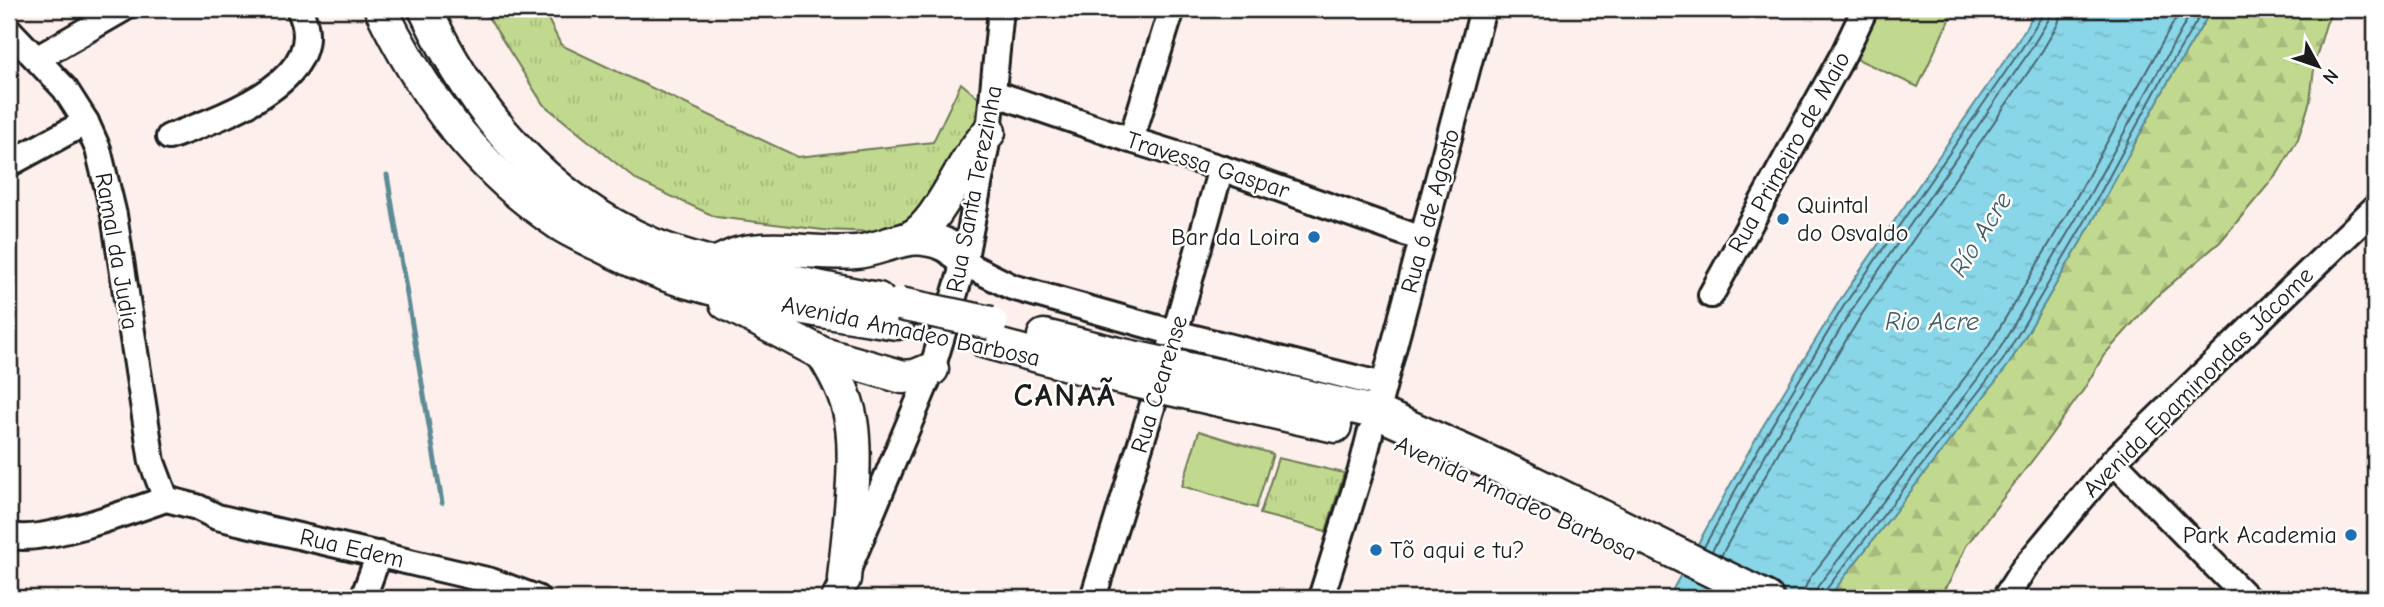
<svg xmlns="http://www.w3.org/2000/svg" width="2384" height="607" viewBox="0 0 2384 607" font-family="'Comic Neue',sans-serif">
  <defs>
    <pattern id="forest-firs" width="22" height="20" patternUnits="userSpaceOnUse" patternTransform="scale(1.75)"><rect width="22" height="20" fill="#c1d98f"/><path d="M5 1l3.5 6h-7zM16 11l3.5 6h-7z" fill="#a5ba7b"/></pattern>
    <pattern id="park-tufts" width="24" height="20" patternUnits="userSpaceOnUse" patternTransform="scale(1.75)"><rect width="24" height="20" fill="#c1d98f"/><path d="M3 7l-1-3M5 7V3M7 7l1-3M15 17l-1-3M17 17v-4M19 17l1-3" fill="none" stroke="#a5ba7b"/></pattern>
    <pattern id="water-ripples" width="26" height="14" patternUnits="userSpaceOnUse" patternTransform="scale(1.75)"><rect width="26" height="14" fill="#89d6e8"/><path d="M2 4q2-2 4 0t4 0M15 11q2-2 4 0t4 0" fill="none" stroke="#76b7c6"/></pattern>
  </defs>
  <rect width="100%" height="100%" fill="#fdefeb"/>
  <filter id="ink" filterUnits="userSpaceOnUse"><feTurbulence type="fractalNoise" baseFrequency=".0143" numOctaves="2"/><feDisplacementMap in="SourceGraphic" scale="14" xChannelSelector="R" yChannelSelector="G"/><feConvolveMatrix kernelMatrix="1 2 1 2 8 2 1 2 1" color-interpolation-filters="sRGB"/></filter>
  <g filter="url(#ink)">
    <polygon fill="url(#forest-firs)" stroke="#6e7a56" stroke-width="2" points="2212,9 2333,9 2326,24 2315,61 2310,101 2298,139 2278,173 2220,242 2157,296 2104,355 2084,389 2038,453 1966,546 1950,581 1937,598 1828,598 2009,364 2090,226 2168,82"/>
    <g fill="url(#park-tufts)" stroke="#6e7a56" stroke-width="2">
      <polygon points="483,9 543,9 561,45 798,157 933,142 961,83 983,102 957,161 926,211 879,232 823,230 716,217 638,181 543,104"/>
      <polygon points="1278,458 1344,473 1326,531 1260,514"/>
    </g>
    <g fill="#c1d98f" stroke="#6e7a56" stroke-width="2">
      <polygon points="1864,9 1954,9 1918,87 1844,53"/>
      <polygon points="1199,431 1273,454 1256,508 1182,486"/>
    </g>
    <polygon fill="url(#water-ripples)" stroke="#5d8c96" stroke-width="2" points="2037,9 2212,9 2168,82 2090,226 2009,364 1828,598 1668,598 1760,431 1840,300 2016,44"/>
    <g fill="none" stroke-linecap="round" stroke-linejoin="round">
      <g stroke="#48666e" stroke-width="2">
        <polyline points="1704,547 1766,435 1845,304 2022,48 2042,15 2042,9"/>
        <polyline points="1712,551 1774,439 1853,308 2029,52 2049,19 2051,9"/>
        <polyline points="1721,556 1783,444 1862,314 2038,58 2058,24 2062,9"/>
        <polyline points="1804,598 1805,588 1809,579 1987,349 2067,214 2181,9"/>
        <polyline points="1814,598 1818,586 1996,355 2076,219 2193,9"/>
        <polyline points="1823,598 1825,591 2003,360 2084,223 2162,79 2204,9"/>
      </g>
      <polyline stroke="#5d8c96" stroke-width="5" points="387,175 442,503"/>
      <g stroke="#1c1c1c" stroke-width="30">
        <g id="minor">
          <polyline points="9,30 65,89 86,122 98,149 114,215 152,462 166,499"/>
          <polyline points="38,58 123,9"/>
          <polyline points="994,93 1131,140 1221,168 1422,239"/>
          <path d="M169 137C217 119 336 80 299 9"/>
          <polyline points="1131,140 1172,9"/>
          <polyline points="9,164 86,122"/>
          <polyline points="964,263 1012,287 1175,333 1383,385"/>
          <polyline points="1711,295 1844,53 1865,9"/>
          <polyline points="1380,399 1483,9"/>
          <polyline points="2113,461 2247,598"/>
          <polyline points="166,499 197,507 217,517 491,581 537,598"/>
          <path d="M9 535C37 546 134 510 166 499"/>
          <polyline points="363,598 379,554"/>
          <polyline points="834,598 844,579 932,369 964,263 989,132 1001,9"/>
          <polyline points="1093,598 1175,333 1221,168"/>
          <polyline points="1321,598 1361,470 1370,434"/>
          <polyline points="2005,598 2024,568 2113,461 2375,208"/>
        </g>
      </g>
      <g stroke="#1c1c1c" stroke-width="37">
        <g id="major">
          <path d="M381 9C422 94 479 170 558 223 571 232 586 238 600 245 629 260 657 273 688 282 756 302 827 312 897 323"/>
          <path d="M425 9C474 113 544 197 651 244 680 256 712 264 743 271 788 281 833 291 878 299"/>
          <path d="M909 238C934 228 956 176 972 154 977 146 983 139 989 132"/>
          <path d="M716 263C724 260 733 255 741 253 778 245 818 255 856 252 879 250 901 236 924 239 943 241 954 248 964 263"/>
          <polyline points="726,303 823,354 903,377 915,376 932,369"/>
          <polyline points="1044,336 1118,354"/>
          <polyline points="986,342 1112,376"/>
          <path d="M823 354C833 371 843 388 848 407 861 450 848 533 844 579"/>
          <polyline points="1220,376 1378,413 1522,477 1767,598"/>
          <polyline points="1215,399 1335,426"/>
        </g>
      </g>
      <use href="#minor" stroke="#fff" stroke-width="24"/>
      <use href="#major" stroke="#fff" stroke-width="32"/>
      <g stroke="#1c1c1c" stroke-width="37" stroke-linecap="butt">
        <g id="major-bridge">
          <polyline points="900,304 991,323"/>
          <polyline points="1118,354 1220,376"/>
          <polyline points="1112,376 1215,399"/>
        </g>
      </g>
      <use href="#major-bridge" stroke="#fff" stroke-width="32"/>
    </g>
  </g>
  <g fill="#1f6fb2" stroke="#fff" stroke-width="2.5">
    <circle cx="1783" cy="219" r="7"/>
    <circle cx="1314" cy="237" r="7"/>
    <circle cx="2351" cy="535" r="7"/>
    <circle cx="1376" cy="550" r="7"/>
  </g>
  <g text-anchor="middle" stroke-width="5" stroke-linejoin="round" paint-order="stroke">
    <g font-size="24" fill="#1c1c1c" stroke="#fff">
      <text transform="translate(1789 152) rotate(-61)" y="8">Rua Primeiro de Maio</text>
      <text transform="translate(1208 165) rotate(18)" y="8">Travessa Gaspar</text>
      <text transform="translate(974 189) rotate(-79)" y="8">Rua Santa Terezinha</text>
      <text transform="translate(1430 211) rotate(-75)" y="8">Rua 6 de Agosto</text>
      <text transform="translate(117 251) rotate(80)" y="8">Ramal da Judia</text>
      <text transform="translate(911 331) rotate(12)" y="8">Avenida Amadeo Barbosa</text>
      <text transform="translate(2198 382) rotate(-45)" y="8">Avenida Epaminondas Jácome</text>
      <text transform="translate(1159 384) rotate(-73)" y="8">Rua Cearense</text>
      <text transform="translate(1516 498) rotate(25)" y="8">Avenida Amadeo Barbosa</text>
      <text transform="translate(352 548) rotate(13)" y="8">Rua Edem</text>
    </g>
    <g font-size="24" fill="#1c1c1c" stroke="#fff" text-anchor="start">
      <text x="1797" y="213">Quintal<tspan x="1797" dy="28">do Osvaldo</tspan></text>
      <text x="1300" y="245" text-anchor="end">Bar da Loira</text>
      <text x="2337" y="543" text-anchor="end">Park Academia</text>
      <text x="1390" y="558">Tõ aqui e tu?</text>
    </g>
    <g font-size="26" font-style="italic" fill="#425d63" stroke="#fff">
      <text transform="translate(1980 234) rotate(-58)" y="9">Río Acre</text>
      <text x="1932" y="330">Rio Acre</text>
    </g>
    <g font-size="32" font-weight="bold" letter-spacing="2" fill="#1c1c1c" stroke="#fff">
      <text x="1065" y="406">CANAÃ</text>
    </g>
  </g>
  <rect width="2384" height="607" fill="none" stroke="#fff" stroke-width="35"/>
  <rect x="18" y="18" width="2349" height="572" fill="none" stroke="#1c1c1c" stroke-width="2.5" filter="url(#ink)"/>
  <g transform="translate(2318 66) rotate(130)" stroke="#ffffff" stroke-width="5" paint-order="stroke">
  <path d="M0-5L12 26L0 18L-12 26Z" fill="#1c1c1c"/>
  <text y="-10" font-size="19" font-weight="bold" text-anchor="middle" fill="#1c1c1c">N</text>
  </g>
</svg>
